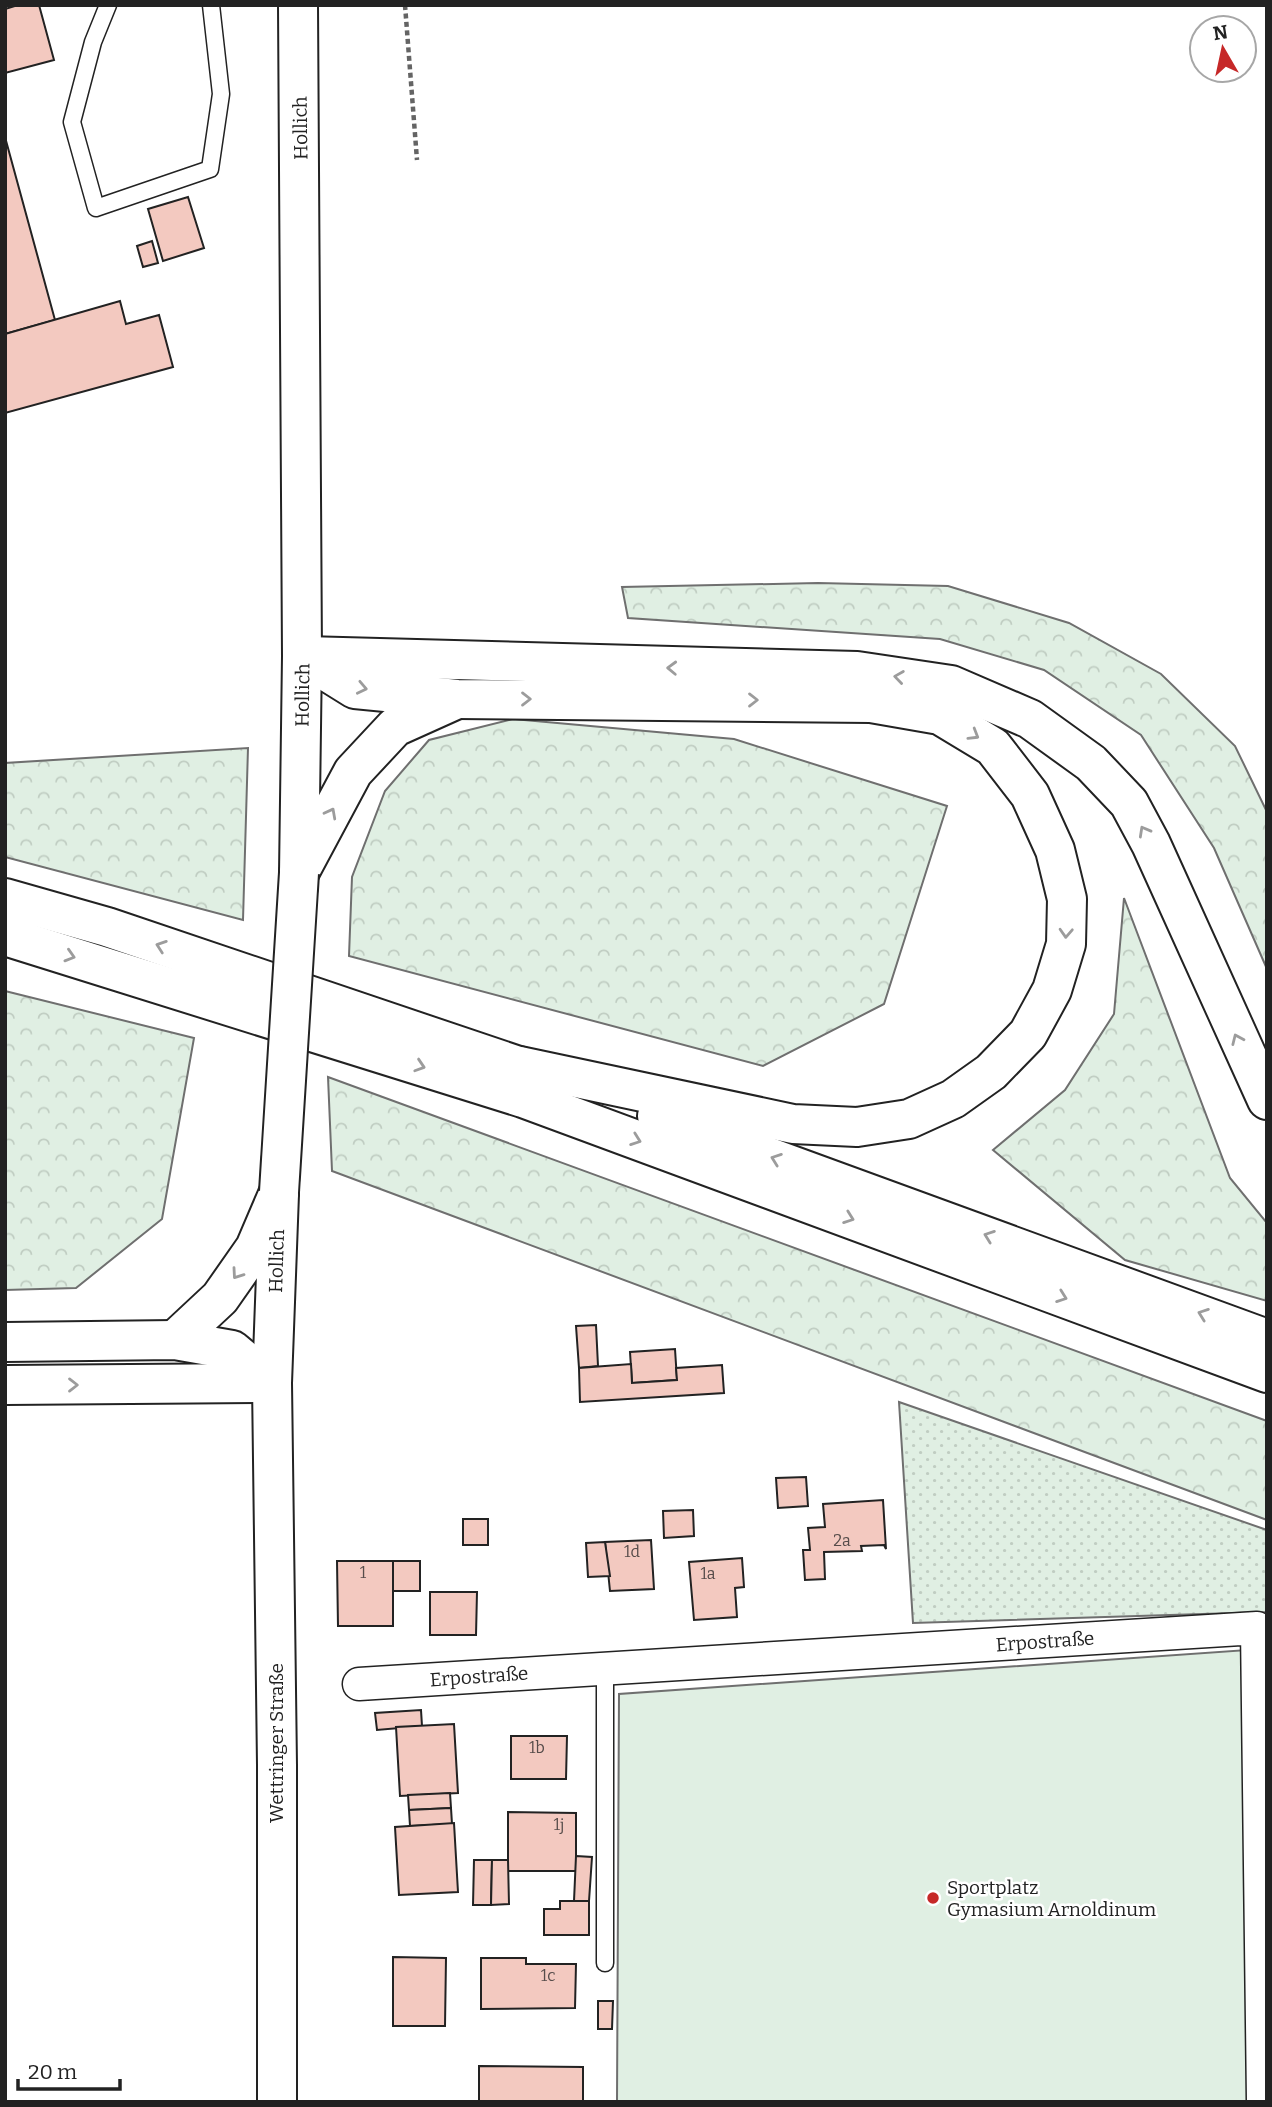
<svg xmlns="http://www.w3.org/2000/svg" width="1272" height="2107" viewBox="0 0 1272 2107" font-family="Bitter,serif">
  <defs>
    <pattern id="grass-dots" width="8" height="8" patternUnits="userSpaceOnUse" patternTransform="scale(1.75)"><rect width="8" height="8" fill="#e0efe3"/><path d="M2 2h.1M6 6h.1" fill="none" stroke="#c0cdc2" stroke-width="1.8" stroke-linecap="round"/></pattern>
    <pattern id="forest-crowns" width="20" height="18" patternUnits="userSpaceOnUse" patternTransform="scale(1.75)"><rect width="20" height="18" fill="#e0efe3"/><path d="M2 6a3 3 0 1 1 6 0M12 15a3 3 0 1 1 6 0" fill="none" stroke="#c0cdc2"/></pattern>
  </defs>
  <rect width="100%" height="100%" fill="#fff"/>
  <polygon fill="url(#grass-dots)" stroke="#6f6f6f" stroke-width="2" points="899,1402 1267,1530 1267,1612 913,1623"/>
  <g fill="url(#forest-crowns)" stroke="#6f6f6f" stroke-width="2">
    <polygon points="818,583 948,586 1069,623 1161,674 1235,746 1267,812 1267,969 1214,848 1141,735 1044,670 940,639 628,618 622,587"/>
    <polygon points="513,719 734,739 947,806 884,1004 763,1066 349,956 352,877 385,791 429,740"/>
    <polygon points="248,748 243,920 5,857 5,763"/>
    <polygon points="1124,898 1230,1178 1267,1223 1267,1301 1125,1260 993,1150 1065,1090 1114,1014"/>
    <polygon points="5,991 194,1038 162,1219 76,1288 5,1290"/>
    <polygon points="328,1077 1267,1421 1267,1520 332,1171"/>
  </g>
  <polygon fill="#e0efe3" stroke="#6f6f6f" stroke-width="2" points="1247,1650 1249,2102 617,2102 619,1694"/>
  <g fill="#f3c9c0" stroke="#222" stroke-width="2">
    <polygon points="18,5 39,5 54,60 5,73 5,9"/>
    <polygon points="5,137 55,320 5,334"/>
    <polygon points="188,197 204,248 163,261 148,209"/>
    <polygon points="152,241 158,263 143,267 137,246"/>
    <polygon points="120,301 126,324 159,315 173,367 5,413 5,334"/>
    <polygon points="596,1325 598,1366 579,1368 576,1326"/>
    <polygon points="675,1349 677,1380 632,1383 630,1352"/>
    <polygon points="631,1364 632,1383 677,1380 676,1368 722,1365 724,1393 580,1402 579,1368"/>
    <polygon points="806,1477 808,1506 778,1508 776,1478"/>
    <polygon points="883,1500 886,1549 884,1545 861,1546 862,1551 824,1552 825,1579 805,1580 803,1550 810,1550 808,1528 825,1527 823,1504"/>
    <polygon points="693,1510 694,1536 664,1538 663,1511"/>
    <rect x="463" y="1519" width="25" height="26"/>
    <polygon points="651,1540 654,1589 610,1591 605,1542"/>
    <polygon points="605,1542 610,1576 588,1577 586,1543"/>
    <polygon points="742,1558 744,1587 735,1588 737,1617 694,1620 689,1562"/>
    <polygon points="337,1561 393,1561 393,1626 338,1626"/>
    <rect x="393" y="1561" width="27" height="30"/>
    <polygon points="430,1592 477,1592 476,1635 430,1635"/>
    <polygon points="421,1710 422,1726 377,1730 375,1713"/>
    <polygon points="454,1724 458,1793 400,1796 396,1727"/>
    <polygon points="511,1736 567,1736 566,1779 511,1779"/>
    <polygon points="450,1793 451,1808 409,1810 408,1795"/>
    <polygon points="451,1808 452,1824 410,1826 409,1810"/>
    <polygon points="508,1812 576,1813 576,1871 508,1871"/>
    <polygon points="454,1823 458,1892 399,1895 395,1827"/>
    <polygon points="576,1856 592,1857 589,1901 574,1901"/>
    <polygon points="474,1860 492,1860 491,1905 473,1905"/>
    <polygon points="492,1860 508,1860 509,1904 491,1905"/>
    <polygon points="560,1901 589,1901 589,1935 544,1935 544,1909 560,1909"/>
    <polygon points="393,1957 446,1958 445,2026 393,2026"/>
    <polygon points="481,1958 526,1958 526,1964 576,1964 575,2008 481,2009"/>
    <polygon points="598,2001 613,2001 612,2029 598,2029"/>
    <polygon points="479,2066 583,2067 583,2102 479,2102"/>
  </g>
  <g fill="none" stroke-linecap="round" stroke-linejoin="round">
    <g stroke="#222" stroke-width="19">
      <g id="service">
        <polyline points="108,5 93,42 72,122 96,208 210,169 221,94 211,5"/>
        <polyline points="605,1963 605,1669"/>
      </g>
    </g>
    <g stroke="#222" stroke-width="35">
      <polyline id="minor" points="359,1684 1257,1628 1263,2102"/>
    </g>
    <g stroke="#222" stroke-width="42">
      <polyline id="secondary" points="272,1383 277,1765 277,2102"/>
    </g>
    <g stroke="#222" stroke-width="42">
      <g id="primary">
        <polyline points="298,5 302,656 299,873"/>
        <polyline points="272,1383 279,1194"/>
      </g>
    </g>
    <g stroke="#222" stroke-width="42">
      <g id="trunk">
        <polyline points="302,656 355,689 457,699 871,703 940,715 993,747 1030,795 1055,850 1067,899 1066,944 1052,990 1028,1034 991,1072 953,1099 909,1119 857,1127 793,1124 520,1066"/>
        <polyline points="305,656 857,671 951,685 1030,719 1091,763 1129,803 1151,844 1267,1100"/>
        <polyline points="299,873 353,772 395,727 455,700"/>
        <polyline points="5,898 107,927 545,1075"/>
        <polyline points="5,936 523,1098 1267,1373"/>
        <polyline points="657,1116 1267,1339"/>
        <polyline points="175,1340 220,1298 255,1248 279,1192"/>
        <polyline points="5,1342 175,1340 232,1350 272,1383"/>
        <polyline points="5,1385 272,1383"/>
      </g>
    </g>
    <polyline stroke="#646464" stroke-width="4.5" stroke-dasharray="5 3.5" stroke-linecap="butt" points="405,5 417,160"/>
    <use href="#service" stroke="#fff" stroke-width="16"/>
    <use href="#minor" stroke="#fff" stroke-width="32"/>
    <use href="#secondary" stroke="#fff" stroke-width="38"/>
    <use href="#primary" stroke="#fff" stroke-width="38"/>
    <use href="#trunk" stroke="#fff" stroke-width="38"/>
    <g stroke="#222" stroke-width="42" stroke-linecap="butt">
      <polyline id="primary-bridge" points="279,1192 299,873"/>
    </g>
    <use href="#primary-bridge" stroke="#fff" stroke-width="38"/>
  </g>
  <defs><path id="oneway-chevron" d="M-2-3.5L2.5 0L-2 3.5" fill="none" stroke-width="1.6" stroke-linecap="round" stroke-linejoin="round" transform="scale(1.75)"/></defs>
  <g stroke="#9c9c9c">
    <use href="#oneway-chevron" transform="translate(672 668) rotate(-178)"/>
    <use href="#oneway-chevron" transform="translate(899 677) rotate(-172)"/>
    <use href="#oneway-chevron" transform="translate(362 688) rotate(12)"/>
    <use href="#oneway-chevron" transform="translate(526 699)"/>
    <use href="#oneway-chevron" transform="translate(753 700)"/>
    <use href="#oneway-chevron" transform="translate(974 735) rotate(31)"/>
    <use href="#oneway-chevron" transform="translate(331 813) rotate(-62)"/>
    <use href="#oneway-chevron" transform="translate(1144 831) rotate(-119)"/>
    <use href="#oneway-chevron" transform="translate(1066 933) rotate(93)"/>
    <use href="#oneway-chevron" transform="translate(161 946) rotate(-161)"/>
    <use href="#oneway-chevron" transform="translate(70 956) rotate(17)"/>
    <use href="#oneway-chevron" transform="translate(1237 1039) rotate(-114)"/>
    <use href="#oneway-chevron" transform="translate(420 1066) rotate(18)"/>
    <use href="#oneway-chevron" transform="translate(636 1140) rotate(20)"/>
    <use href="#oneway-chevron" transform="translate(776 1159) rotate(-160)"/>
    <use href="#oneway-chevron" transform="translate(849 1218) rotate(20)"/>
    <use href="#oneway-chevron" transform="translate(989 1236) rotate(-160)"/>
    <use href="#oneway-chevron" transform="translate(237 1274) rotate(125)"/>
    <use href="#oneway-chevron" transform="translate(1062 1297) rotate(20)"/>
    <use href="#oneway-chevron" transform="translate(1203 1314) rotate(-160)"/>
    <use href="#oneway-chevron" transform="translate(73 1385)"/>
  </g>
  <circle fill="#c62828" stroke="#fff" stroke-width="2.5" cx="933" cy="1898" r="7"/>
  <g text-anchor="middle" stroke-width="5" stroke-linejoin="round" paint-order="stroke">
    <g font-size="16" fill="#564c4a">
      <text x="842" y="1546">2a</text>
      <text x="632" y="1557">1d</text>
      <text x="363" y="1578">1</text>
      <text x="708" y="1579">1a</text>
      <text x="537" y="1753">1b</text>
      <text x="559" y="1830">1j</text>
      <text x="548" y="1981">1c</text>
    </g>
    <g font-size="19" fill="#222" stroke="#fff">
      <text transform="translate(300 128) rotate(-91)" y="7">Hollich</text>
      <text transform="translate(302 695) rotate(-89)" y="7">Hollich</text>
      <text transform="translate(276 1261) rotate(-88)" y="7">Hollich</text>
      <text transform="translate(1045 1641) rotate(-4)" y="7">Erpostraße</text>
      <text transform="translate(479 1676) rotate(-4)" y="7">Erpostraße</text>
      <text transform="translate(276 1743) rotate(-90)" y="7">Wettringer Straße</text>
    </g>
    <g font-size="19" fill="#222" stroke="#fff" text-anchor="start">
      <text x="947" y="1894">Sportplatz<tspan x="947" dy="22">Gymasium Arnoldinum</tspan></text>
    </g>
  </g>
  <rect width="1272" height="2107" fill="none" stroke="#222222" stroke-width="14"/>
  <g transform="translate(1223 49) rotate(351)"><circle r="33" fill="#ffffff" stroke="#a7a7a7" stroke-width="2"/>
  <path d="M0-5L12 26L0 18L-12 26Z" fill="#c62828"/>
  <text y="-10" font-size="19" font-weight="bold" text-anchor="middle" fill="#222222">N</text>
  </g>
  <path d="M18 2079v10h102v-10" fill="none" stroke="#222222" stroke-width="3.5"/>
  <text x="28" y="2079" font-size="21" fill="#222222" stroke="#ffffff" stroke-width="5" paint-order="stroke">20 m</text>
</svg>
